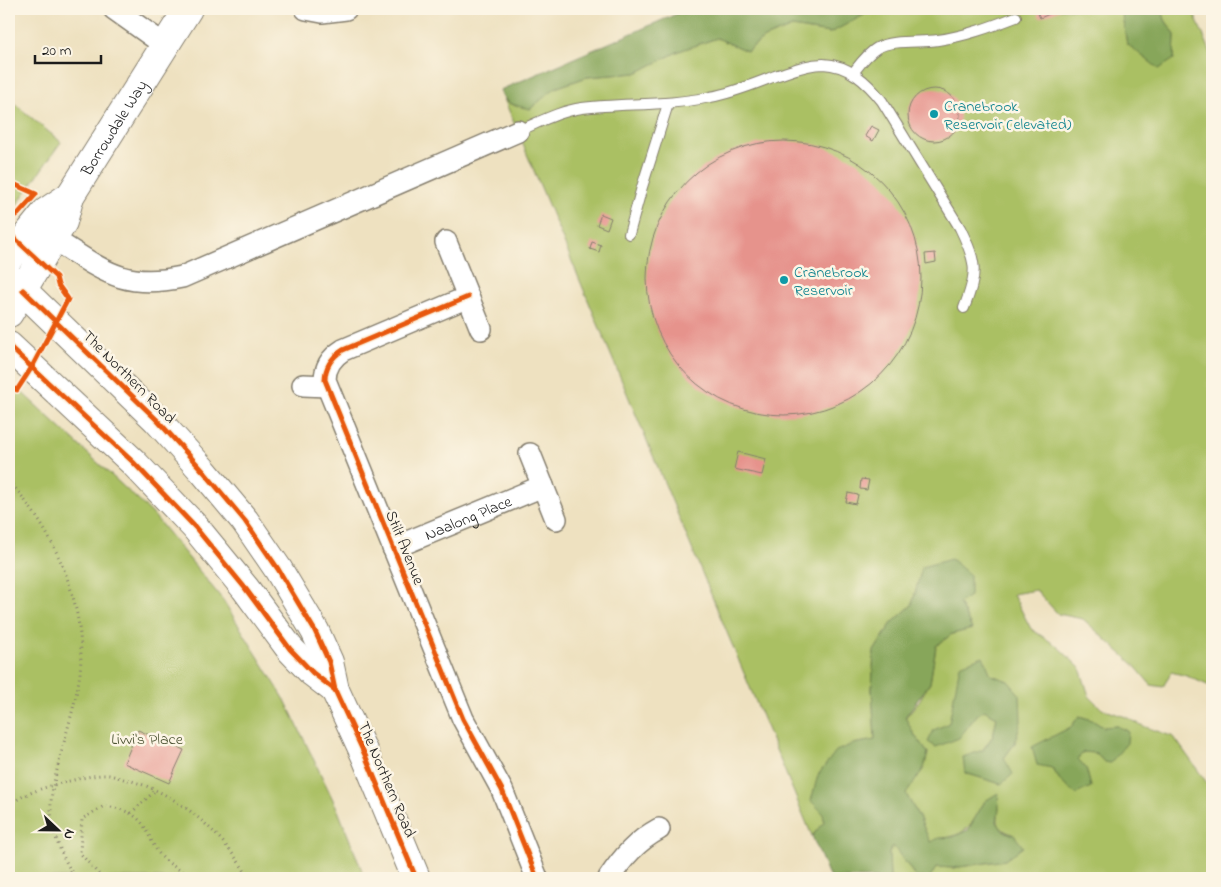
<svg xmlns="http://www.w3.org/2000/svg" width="1221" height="887" viewBox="0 0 1221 887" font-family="'Indie Flower',sans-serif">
  <rect width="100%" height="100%" fill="#fcf5e5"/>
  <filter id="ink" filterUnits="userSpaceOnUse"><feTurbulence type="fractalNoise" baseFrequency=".02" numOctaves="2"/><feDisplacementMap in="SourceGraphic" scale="10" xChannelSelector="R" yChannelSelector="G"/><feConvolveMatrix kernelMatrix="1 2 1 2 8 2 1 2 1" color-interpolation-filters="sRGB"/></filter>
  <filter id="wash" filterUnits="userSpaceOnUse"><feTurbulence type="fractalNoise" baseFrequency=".0096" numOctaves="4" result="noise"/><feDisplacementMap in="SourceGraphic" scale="20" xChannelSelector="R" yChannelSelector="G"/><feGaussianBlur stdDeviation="1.12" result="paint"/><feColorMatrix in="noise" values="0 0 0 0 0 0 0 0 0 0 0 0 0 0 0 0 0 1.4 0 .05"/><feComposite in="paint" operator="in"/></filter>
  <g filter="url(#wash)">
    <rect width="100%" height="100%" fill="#eee1c0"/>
    <g fill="#aac064" stroke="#636e40" fill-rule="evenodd">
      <path d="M871 9H1121L1127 44 1174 59 1175 35 1165 20 1162 9H1192L1212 55V687L1187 676 1171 672 1163 687 1151 685 1133 664 1083 619 1058 614 1036 590 1013 594 1031 629 1057 646 1080 668 1089 696 1102 709 1126 717 1143 726 1174 737 1212 790V878H929L937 867 953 868 1005 860 1014 835C996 828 997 824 999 807L985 801C976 816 971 831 953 836 945 839 939 838 930 842L920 819 906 794 924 768 928 753 915 736 905 718 919 701 930 683 936 646 952 634 972 629 959 603 917 587 912 605 892 623 874 651 872 689 875 740 853 744 823 813 825 822 812 836 504 99 510 104 530 109 555 88 587 77 636 73 679 51 717 38 747 51 764 38 792 27 830 33 863 15ZM991 675 1008 681 1015 743 1004 758 1001 784 965 773 993 736 997 717 984 709 977 715 934 730 949 724 954 697ZM1079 716 1092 720 1103 728 1117 726 1104 762 1096 753 1083 752 1077 759 1086 768 1091 787 1062 783 1052 768 1055 736 1071 727Z"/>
      <polygon points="9,99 61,142 13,210 9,210"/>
      <polygon points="14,385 152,513 223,600 285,700 337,808 365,878 9,878 9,392"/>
      <polygon points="893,845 909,867 916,878 890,878 889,853"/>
    </g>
    <g fill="#87a65a" stroke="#52613b">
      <path d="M688 9H871L864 15 830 33 792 27 764 38 747 51 717 38 679 51 636 73 587 77 555 88 530 109C514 105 506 105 500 90Z"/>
      <polygon points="1121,9 1162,9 1165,20 1175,35 1174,59 1159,69 1127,44"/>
      <polygon points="951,559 970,575 970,596 959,603 972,629 952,634 936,646 930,683 905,717 915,736 928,753 924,768 906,794 920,819 930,842 939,838 953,837 968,830 985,801 998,793 999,807 997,822 1003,831 1014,835 1023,847 1005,860 953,868 937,867 929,878 916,878 909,867 893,846 889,853 890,878 830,878 812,836 824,822 823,813 811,801 818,775 836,751 853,744 875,740 872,689 874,651 892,623 912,605 922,567"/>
      <polygon points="983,656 991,675 1008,681 1020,695 1021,721 1015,743 1004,758 1013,774 1001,784 965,773 963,757 983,750 993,736 997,717 984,710 977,715 959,738 936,747 928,742 934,730 949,723 960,665"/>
      <polygon points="1079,716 1092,720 1103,727 1117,726 1128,731 1127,743 1110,763 1104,762 1096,753 1083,752 1078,759 1086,768 1091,787 1076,794 1062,783 1052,768 1037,765 1032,747 1071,727"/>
    </g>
    <g id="blocks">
      <g fill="#e6938c">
        <polygon points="1036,9 1061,9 1040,18"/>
        <circle cx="934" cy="115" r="26"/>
        <polygon points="871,126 879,130 873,141 865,136"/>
        <circle cx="784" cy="278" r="137"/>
        <polygon points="601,214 611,218 607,229 597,225"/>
        <polygon points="592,242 601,245 599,252 590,249"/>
        <polygon points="935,253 936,262 926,264 925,254"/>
        <polygon points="738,452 766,459 762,475 734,469"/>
        <polygon points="861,479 869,480 867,490 860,489"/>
        <polygon points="848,493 858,495 856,504 846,502"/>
        <polygon points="138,730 184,750 169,783 124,763"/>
      </g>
    </g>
  </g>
  <g filter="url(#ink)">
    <use href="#blocks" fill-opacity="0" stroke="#857e6e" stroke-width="1"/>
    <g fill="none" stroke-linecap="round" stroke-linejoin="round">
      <g stroke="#857e6e" stroke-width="12">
        <g id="lane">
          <path d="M853 73C860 64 867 54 877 48 893 39 920 43 938 40 966 36 990 27 1016 17"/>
          <path d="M518 131C538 123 559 111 582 108 625 103 668 106 710 97 733 93 754 84 775 76 791 71 806 64 823 64 849 65 867 82 882 101L960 228C977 263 978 272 964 308"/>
          <polyline points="629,234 642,187 668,104"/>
        </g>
      </g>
      <g stroke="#857e6e" stroke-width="24">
        <g id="street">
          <polyline points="114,9 166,46"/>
          <polyline points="306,9 322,12 346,9"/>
          <path d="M53 239C102 269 121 290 182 277L518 131"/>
          <polyline points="446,242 481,329"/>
          <path d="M468 297 343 350C332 357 325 367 325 380L463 719 502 790 537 878"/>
          <polyline points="303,385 327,386"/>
          <polyline points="530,454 556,519"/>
          <path id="s1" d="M393 548 543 486"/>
          <path d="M609 878C623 857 637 841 659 829"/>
        </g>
      </g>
      <g stroke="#857e6e" stroke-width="30">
        <g id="secondary">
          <polyline points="9,258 46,212 70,196"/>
          <path id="s2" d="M9 313 63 222 70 196 188 9"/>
        </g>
      </g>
      <g stroke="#857e6e" stroke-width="30">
        <g id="highway">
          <polyline points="9,277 157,420 204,472 245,521 278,569 315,631 329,662 335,690 365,755 416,878"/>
          <polyline points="9,346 133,462 195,527 245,588 290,649 313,673 335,690"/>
        </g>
      </g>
      <g stroke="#857e6e" stroke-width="3" stroke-dasharray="1 4" stroke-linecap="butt">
        <path d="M9 481C54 531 87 604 80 673 76 702 67 730 60 758 56 775 50 793 51 811 52 835 63 858 75 878"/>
        <path d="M9 805C25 793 45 787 65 782 79 779 95 774 109 775 115 776 122 779 128 780 180 794 222 833 249 878"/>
        <polyline points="131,813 156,790"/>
        <path d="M102 878 80 853 82 819 104 806C119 808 135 812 144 826 151 837 154 850 164 859 173 867 184 872 194 878"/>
      </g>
      <use href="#lane" stroke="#fff" stroke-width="10"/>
      <use href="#street" stroke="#fff" stroke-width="21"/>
      <use href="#secondary" stroke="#fff" stroke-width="28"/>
      <use href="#highway" stroke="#fff" stroke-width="28"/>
      <g stroke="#fcf5e5" stroke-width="8">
        <g id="cycleway">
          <polyline points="9,182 36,194 18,214 9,219"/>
          <polyline points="9,233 56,277 58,285 68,299 32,367 17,390 9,387"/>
          <polyline points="23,290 157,420 204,472 245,521 278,569 315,631 329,662 335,690 365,755 416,878"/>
          <path d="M468 297 343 350C332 357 325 367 325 380L463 719 502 790 537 878"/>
          <polyline points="9,346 133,462 195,527 245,588 290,649 313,673 335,690"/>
        </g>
      </g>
      <use href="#cycleway" stroke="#e8590c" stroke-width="5"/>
    </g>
  </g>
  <g fill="#0f9aa8" stroke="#fcf5e5" stroke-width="2">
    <circle cx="934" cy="114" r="5"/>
    <circle cx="784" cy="280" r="5"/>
  </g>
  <g text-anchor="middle" stroke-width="5" stroke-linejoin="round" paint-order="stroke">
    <g font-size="16" fill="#0d838f" stroke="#fcf5e5" text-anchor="start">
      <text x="944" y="111">Cranebrook<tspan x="944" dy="18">Reservoir (elevated)</tspan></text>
      <text x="794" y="277">Cranebrook<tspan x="794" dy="18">Reservoir</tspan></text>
    </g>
    <g font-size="16" fill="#1c1c1c" stroke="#fcf5e5">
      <text dy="6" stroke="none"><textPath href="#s2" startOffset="214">Borrowdale Way</textPath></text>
      <text transform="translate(130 376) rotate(45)" y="6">The Northern Road</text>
      <text dy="6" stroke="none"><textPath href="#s1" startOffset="81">Naalong Place</textPath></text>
      <text transform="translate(406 547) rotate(68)" y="6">Stilt Avenue</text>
      <text transform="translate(388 779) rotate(67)" y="6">The Northern Road</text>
    </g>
    <g font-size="16" fill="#4e5535" stroke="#fcf5e5">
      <text x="147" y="744">Livvi's Place</text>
    </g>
  </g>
  <rect width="1221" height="887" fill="none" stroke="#fcf5e5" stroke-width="30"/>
  <g transform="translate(58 830) rotate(112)" stroke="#fcf5e5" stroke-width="4" paint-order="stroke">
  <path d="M0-4L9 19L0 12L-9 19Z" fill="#1c1c1c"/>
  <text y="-8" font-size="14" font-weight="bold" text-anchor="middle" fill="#1c1c1c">N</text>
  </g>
  <path d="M35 55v8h66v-8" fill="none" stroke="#1c1c1c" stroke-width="2.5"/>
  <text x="42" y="55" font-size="15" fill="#1c1c1c" stroke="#fcf5e5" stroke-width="4" paint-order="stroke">20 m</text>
</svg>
